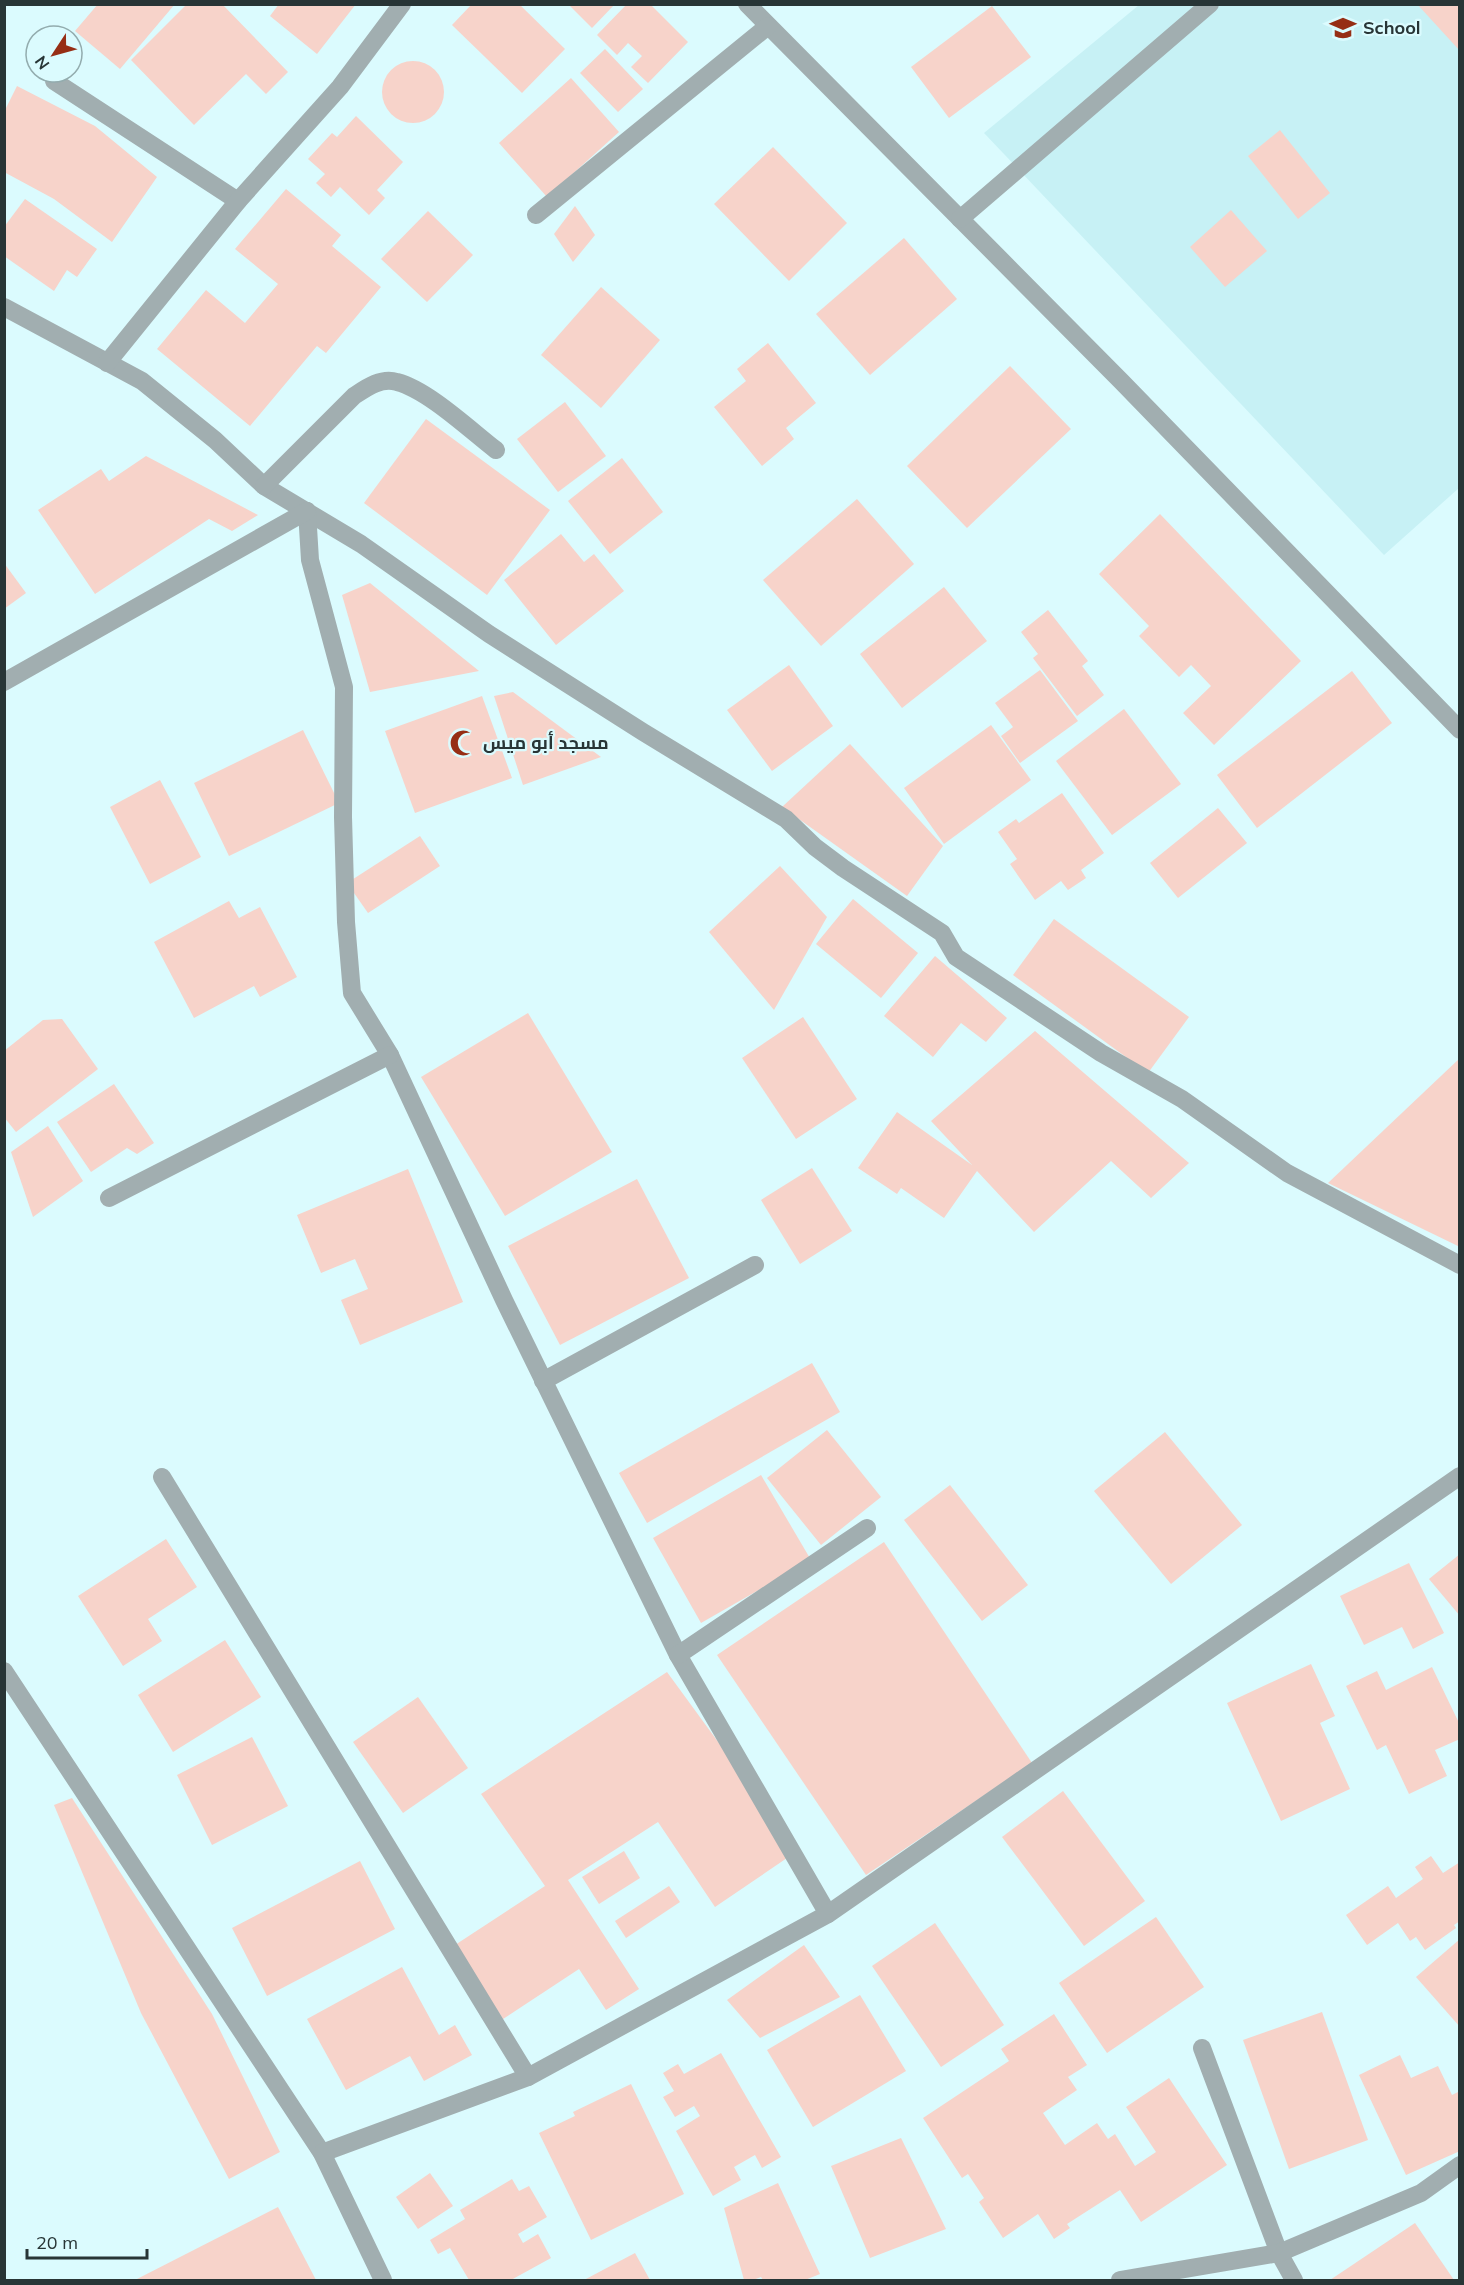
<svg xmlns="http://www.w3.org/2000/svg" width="1464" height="2285" viewBox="0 0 1464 2285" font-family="Mulish,Cairo,sans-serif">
  <rect width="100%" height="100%" fill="#dbfbfe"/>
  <polygon fill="#c7f1f5" points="1139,5 1459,5 1459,488 1384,555 984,133"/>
  <g fill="#f7d3ca">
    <polygon points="98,4 175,4 120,69 75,31"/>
    <polygon points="187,4 222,4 288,72 266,94 246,74 194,125 131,60"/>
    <polygon points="279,4 356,4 317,54 270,16"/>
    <polygon points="472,4 519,4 565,49 522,93 452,25"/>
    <polygon points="568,4 615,4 592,28"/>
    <polygon points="627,4 650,4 688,42 648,83 631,67 642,56 628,43 617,55 597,35"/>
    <polygon points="1417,4 1460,4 1460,51"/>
    <polygon points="992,6 1031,57 949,118 911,67"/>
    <polygon points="605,49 643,89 618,112 580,73"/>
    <circle cx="413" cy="92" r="31"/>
    <polygon points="571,78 619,132 547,197 499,143"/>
    <polygon points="17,86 95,126 157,177 112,242 54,199 4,172 4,112"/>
    <polygon points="356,116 403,162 377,190 385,198 369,215 340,187 331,197 316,183 325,174 308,159 332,133 337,137"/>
    <polygon points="1280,130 1330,193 1298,219 1248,156"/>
    <polygon points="773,147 847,223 789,281 714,204"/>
    <polygon points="286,189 341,235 332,246 381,287 326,353 317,346 250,426 157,349 206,290 245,323 278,284 235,249"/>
    <polygon points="25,199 97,249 77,277 67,270 54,291 4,256 4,227"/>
    <polygon points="575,206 595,235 573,262 554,234"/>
    <polygon points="1231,210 1267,251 1225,287 1190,247"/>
    <polygon points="428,211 473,255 427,302 381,259"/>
    <polygon points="904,238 957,299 870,375 816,314"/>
    <polygon points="601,287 660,340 601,408 541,355"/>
    <polygon points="768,343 816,403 786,428 794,439 762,466 714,407 746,381 737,369"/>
    <polygon points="1010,366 1071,429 967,528 907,466"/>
    <polygon points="565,402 606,456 558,492 517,439"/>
    <polygon points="426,419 550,510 487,595 364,503"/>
    <polygon points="146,456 258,515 232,531 209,519 95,594 38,510 101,469 109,481"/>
    <polygon points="622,458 663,512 610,554 568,501"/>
    <polygon points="857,499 914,564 821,646 763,580"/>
    <polygon points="1160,514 1301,661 1214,745 1183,713 1211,686 1191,665 1179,677 1139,636 1149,626 1099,574"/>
    <polygon points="561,534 584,562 594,554 624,591 556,645 504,580"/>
    <polygon points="4,563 26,593 4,609"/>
    <polygon points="370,583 479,671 370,692 342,595"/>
    <polygon points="944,587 987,641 902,708 860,654"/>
    <polygon points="1048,610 1088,661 1082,666 1104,695 1077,716 1033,658 1038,654 1021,632"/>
    <polygon points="789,665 833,726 772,771 727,710"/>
    <polygon points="1040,670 1078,721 1020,763 1001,736 1013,727 995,703"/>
    <polygon points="1352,671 1392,723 1257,828 1217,775"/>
    <polygon points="513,692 601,757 523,785 494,696"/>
    <polygon points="482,696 512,778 415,813 385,731"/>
    <polygon points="1124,709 1181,784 1112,835 1056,761"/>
    <polygon points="991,725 1031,780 944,844 904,788"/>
    <polygon points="303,730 339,803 229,856 194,783"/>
    <polygon points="850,744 943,846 907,896 782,807"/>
    <polygon points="160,780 201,857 150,884 110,807"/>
    <polygon points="1062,793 1104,853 1081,870 1086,878 1068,890 1061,881 1035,900 1010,864 1017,859 998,832 1016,819 1019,823"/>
    <polygon points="1218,808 1247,843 1178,898 1150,863"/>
    <polygon points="420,836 440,866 368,913 347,883"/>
    <polygon points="780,866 827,917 774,1010 709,932"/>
    <polygon points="853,899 918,953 881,998 816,944"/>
    <polygon points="229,901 239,918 260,907 297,977 260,997 254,986 194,1018 154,942"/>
    <polygon points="1054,919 1189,1017 1148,1073 1013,975"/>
    <polygon points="935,956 1007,1018 986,1042 961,1023 933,1057 884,1016"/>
    <polygon points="528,1013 612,1152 505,1216 421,1077"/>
    <polygon points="803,1017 857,1099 796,1139 742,1058"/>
    <polygon points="62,1019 98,1069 16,1132 4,1117 4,1051 43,1020"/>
    <polygon points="1035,1031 1189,1163 1151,1198 1111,1161 1034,1232 977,1171 944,1218 901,1188 897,1194 858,1168 897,1112 972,1165 931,1121"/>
    <polygon points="1460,1058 1460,1247 1328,1183"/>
    <polygon points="114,1084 154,1143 137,1154 127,1148 91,1172 57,1122"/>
    <polygon points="48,1126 83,1181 33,1217 11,1152"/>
    <polygon points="812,1168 852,1231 800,1264 761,1200"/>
    <polygon points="408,1169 463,1302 360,1345 341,1300 368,1289 355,1259 321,1273 297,1215"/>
    <polygon points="637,1179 689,1278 560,1345 508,1246"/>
    <polygon points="812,1363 840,1412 647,1523 619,1473"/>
    <polygon points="827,1430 881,1497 821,1545 767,1478"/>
    <polygon points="1165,1432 1242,1525 1171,1584 1094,1491"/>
    <polygon points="761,1475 811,1560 701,1623 653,1538"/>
    <polygon points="950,1485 1028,1585 982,1621 904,1520"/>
    <polygon points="166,1539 197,1587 148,1619 162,1641 123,1666 78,1596"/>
    <polygon points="884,1542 1032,1763 866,1875 717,1655"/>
    <polygon points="1460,1554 1460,1616 1429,1579"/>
    <polygon points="1409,1563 1444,1633 1413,1649 1402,1627 1364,1645 1340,1596"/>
    <polygon points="225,1640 261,1697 173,1752 138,1695"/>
    <polygon points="1311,1664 1335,1716 1320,1723 1350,1789 1281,1821 1227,1703"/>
    <polygon points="1432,1667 1460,1725 1460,1739 1435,1750 1447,1776 1409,1794 1386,1745 1377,1750 1346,1686 1377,1671 1386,1690"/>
    <polygon points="667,1672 732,1761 787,1858 715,1907 658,1822 568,1880 639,1989 606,2010 579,1969 503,2019 455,1945 545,1886 481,1794"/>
    <polygon points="418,1697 468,1768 403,1813 353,1742"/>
    <polygon points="252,1737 288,1806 212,1845 177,1775"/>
    <polygon points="1063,1791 1145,1901 1084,1946 1002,1837"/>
    <polygon points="72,1798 212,2014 280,2152 229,2179 141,2013 54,1805"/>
    <polygon points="624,1851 640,1878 599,1904 582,1877"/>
    <polygon points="1431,1856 1443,1873 1460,1862 1460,1921 1454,1925 1456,1928 1425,1950 1416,1937 1410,1941 1398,1923 1367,1945 1346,1915 1388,1886 1396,1898 1423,1879 1415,1867"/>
    <polygon points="360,1861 395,1929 267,1996 232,1928"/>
    <polygon points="669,1886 680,1902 626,1938 615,1921"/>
    <polygon points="1156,1917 1204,1987 1107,2053 1059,1983"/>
    <polygon points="935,1923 1004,2025 941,2067 872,1966"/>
    <polygon points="1460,1939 1460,2027 1416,1977"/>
    <polygon points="804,1945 840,1997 760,2038 727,2000"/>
    <polygon points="402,1967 439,2035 455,2025 472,2055 424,2081 410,2056 346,2090 307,2019"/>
    <polygon points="860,1995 906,2071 813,2127 767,2050"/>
    <polygon points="1322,2012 1368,2140 1289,2169 1243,2040"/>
    <polygon points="1054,2014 1087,2065 1068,2077 1077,2090 1043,2113 1065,2145 1097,2123 1108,2139 1115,2134 1135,2166 1156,2152 1126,2107 1169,2078 1227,2165 1141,2222 1120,2190 1067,2224 1070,2228 1054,2239 1038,2214 1003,2238 979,2202 984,2198 968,2174 962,2178 923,2118 1009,2061 1001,2049"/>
    <polygon points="721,2053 781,2157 762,2168 755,2155 734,2167 741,2180 713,2196 676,2131 700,2116 694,2106 675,2117 663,2097 674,2091 663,2073 678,2064 684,2074"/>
    <polygon points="1400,2055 1411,2078 1438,2066 1452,2095 1460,2091 1460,2151 1406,2175 1359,2075"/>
    <polygon points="631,2084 684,2194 591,2240 539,2133 575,2116 573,2112"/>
    <polygon points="901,2138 946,2229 870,2258 831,2166"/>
    <polygon points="430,2173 453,2206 418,2229 396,2197"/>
    <polygon points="512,2179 519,2191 529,2186 547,2217 518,2234 523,2243 538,2234 551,2258 511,2280 469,2280 450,2248 438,2254 430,2240 465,2219 460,2210"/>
    <polygon points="778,2183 820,2274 805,2280 763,2280 761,2277 753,2280 744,2280 724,2208"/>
    <polygon points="278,2207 316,2280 135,2280"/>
    <polygon points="1415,2223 1454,2280 1330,2280"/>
    <polygon points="635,2253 650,2280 584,2280"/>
  </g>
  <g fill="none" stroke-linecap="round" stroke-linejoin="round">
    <g stroke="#a1aeb0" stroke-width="18">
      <polyline points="747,4 1121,381 1460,730"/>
      <polyline points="54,81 238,201"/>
      <polyline points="536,215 768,26"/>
      <polyline points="960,219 1210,4"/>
      <polyline points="4,307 142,381 215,440 264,486 361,544 489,634 643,732 786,819 815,847 843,868 942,933 956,957 1101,1053 1182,1099 1287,1173 1460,1265"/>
      <polyline points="107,363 238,201 340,87 402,4"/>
      <path d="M264 486 354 396C366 388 381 377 397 382 428 390 470 430 496 450"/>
      <polyline points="307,511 310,560 344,687 343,817 346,922 352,993 390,1055 504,1300 678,1655 828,1914"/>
      <polyline points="4,682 307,511"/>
      <polyline points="109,1198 390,1055"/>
      <polyline points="543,1381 755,1265"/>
      <polyline points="162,1477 528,2077"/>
      <polyline points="678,1655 867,1528"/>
      <polyline points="4,1671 322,2153 383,2280"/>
      <polyline points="1202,2048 1279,2253 1294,2280"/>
      <polyline points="322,2153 528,2077 828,1914 1460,1476"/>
      <polyline points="1120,2280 1279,2253 1421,2193 1460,2165"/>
    </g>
  </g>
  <defs>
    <g id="school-bare" transform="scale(2.07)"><path d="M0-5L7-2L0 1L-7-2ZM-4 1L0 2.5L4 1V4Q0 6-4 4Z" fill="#962e15" stroke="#dbfbfe" stroke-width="2.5" paint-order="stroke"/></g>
    <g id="mosque-bare" transform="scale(2.07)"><path d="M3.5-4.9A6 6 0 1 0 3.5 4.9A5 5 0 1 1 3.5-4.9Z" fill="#962e15" stroke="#dbfbfe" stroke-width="2.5" paint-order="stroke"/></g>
  </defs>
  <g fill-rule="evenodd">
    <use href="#school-bare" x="1343" y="28"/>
    <use href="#mosque-bare" x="463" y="743"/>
  </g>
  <g text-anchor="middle" stroke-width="4.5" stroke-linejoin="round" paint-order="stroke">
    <g font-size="18" font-weight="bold" fill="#283536" stroke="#dbfbfe" text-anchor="start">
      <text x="1363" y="34">School</text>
      <text x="483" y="749">مسجد أبو ميس</text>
    </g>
  </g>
  <rect width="1464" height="2285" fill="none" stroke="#283536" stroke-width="12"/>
  <g transform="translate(54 54) rotate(234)"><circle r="28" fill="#dbfbfe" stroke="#93acae" stroke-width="1.5"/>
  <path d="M0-4.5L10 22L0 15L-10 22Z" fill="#962e15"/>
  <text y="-9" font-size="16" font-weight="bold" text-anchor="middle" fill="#283536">N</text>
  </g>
  <path d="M27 2249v9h120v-9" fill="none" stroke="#283536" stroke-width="3"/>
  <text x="36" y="2249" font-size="18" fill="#283536" stroke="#dbfbfe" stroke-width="4.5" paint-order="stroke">20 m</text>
</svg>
